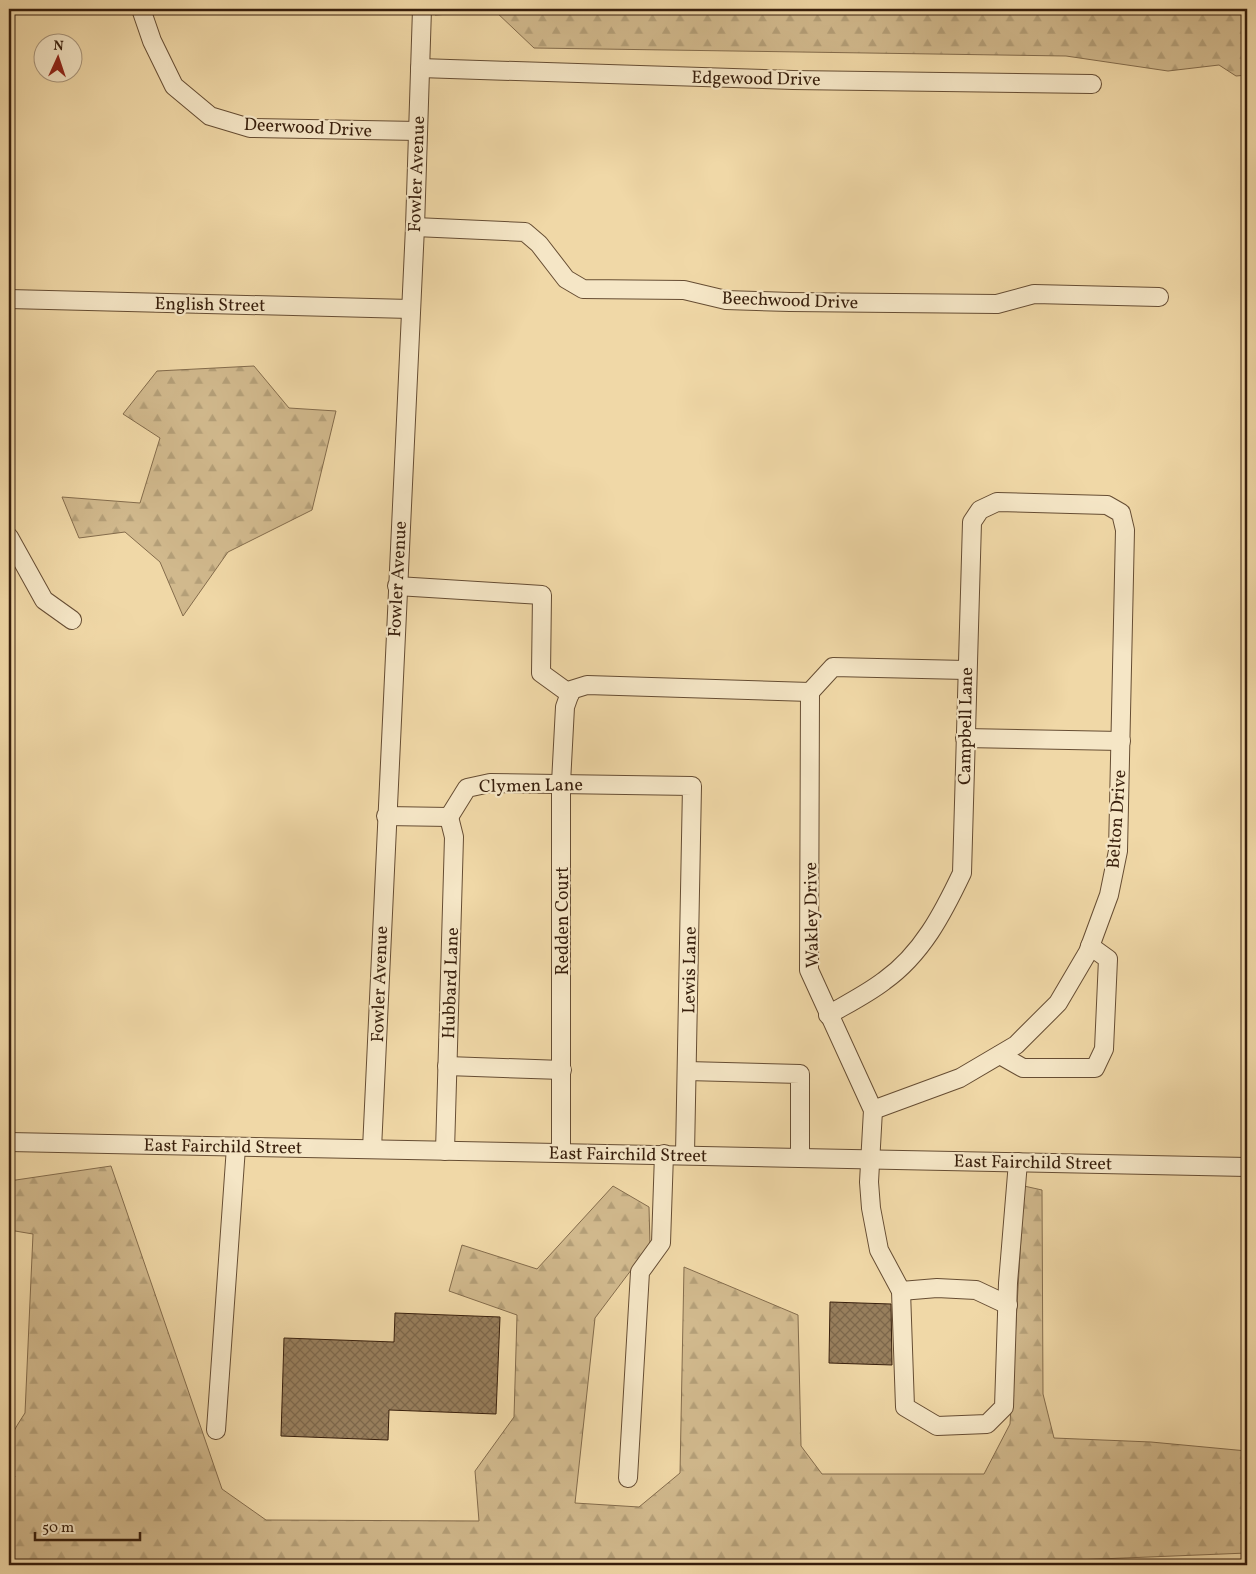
<svg xmlns="http://www.w3.org/2000/svg" width="1256" height="1574" viewBox="0 0 1256 1574" font-family="Vollkorn,serif">
  <defs>
    <pattern id="forest-firs" width="22" height="20" patternUnits="userSpaceOnUse" patternTransform="scale(1.25)"><rect width="22" height="20" fill="#d1b98d"/><path d="M5 1l3.5 6h-7zM16 11l3.5 6h-7z" fill="#b49f78"/></pattern>
    <pattern id="building-cross-hatch" width="8" height="8" patternUnits="userSpaceOnUse" patternTransform="scale(1.25)"><rect width="8" height="8" fill="#987f5d"/><path d="M0 0l8 8M0 8l8-8" fill="none" stroke="#7d674b"/></pattern>
  </defs>
  <rect width="100%" height="100%" fill="#f0d8a7"/>
  <filter id="stains"><feTurbulence type="fractalNoise" baseFrequency=".004" numOctaves="4"/><feColorMatrix values="0 0 0 0 .2 0 0 0 0 .09 0 0 0 0 .02 0 0 0 .5 -.17"/></filter>
  <radialGradient id="worn" r=".72"><stop offset=".6" stop-color="#630" stop-opacity="0"/><stop offset="1" stop-color="#630" stop-opacity=".3"/></radialGradient>
  <g fill="url(#forest-firs)" stroke="#846c4c">
    <polygon points="435,9 1247,9 1247,75 1236,76 1219,65 1168,71 1066,56 534,48 495,11 435,15"/>
    <polygon points="254,366 289,408 336,411 312,510 228,552 183,616 160,562 125,532 79,538 62,497 140,503 160,438 123,414 157,371"/>
    <path d="M111 1166 222 1489 266 1520 479 1521 475 1471 514 1417 517 1315 449 1291 462 1245 537 1269 613 1186 649 1207 650 1245 595 1318 575 1503 639 1507 680 1473 684 1267 798 1315 801 1446 822 1474H984L1010 1424 1024 1186 1042 1190 1043 1394 1054 1438 1151 1442 1247 1451V1553L952 1565H9V1477H15C4 1446 8 1439 25 1413L33 1234 9 1230V1181Z"/>
  </g>
  <g fill="url(#building-cross-hatch)" stroke="#381f0c">
    <polygon points="830,1302 891,1304 892,1365 829,1363"/>
    <polygon points="395,1313 500,1317 496,1414 389,1410 388,1440 281,1436 284,1338 394,1342"/>
  </g>
  <g fill="none" stroke-linecap="round" stroke-linejoin="round">
    <g stroke="#664d33" stroke-width="20">
      <g id="minor">
        <polyline points="141,9 152,41 174,86 210,116 250,128 418,131"/>
        <polyline points="420,68 793,80 1092,84"/>
        <polyline points="415,227 525,232 539,244 566,279 583,289 684,290 726,300 790,302 997,304 1034,294 1159,297"/>
        <polyline points="9,299 410,309"/>
        <polyline points="9,537 44,600 72,620"/>
        <polyline points="397,586 542,595 541,673 570,694"/>
        <polyline points="966,670 833,667 810,692 809,970 873,1110 869,1182 871,1208 879,1250 901,1291 905,1407 937,1426 987,1424 1004,1407 1008,1283 1018,1162"/>
        <polyline points="965,738 1121,741"/>
        <polyline points="386,816 449,817 467,788 490,783 692,786 685,1154"/>
        <path d="M828 1015C847 1004 867 994 884 981 922 954 943 913 962 873L972 522 980 510 997 502 1107 505 1121 513 1125 530 1118 851 1109 895 1088 952 1058 1003 1016 1045 960 1078 873 1110"/>
        <polyline points="1000,1055 1023,1068 1095,1068 1104,1049 1108,959 1090,946"/>
        <polyline points="447,1066 562,1070"/>
        <polyline points="687,1071 800,1074 800,1157"/>
        <polyline points="9,1142 1247,1167"/>
        <polyline points="372,1149 415,227 422,9"/>
        <polyline points="445,1151 454,837 449,817"/>
        <polyline points="561,1153 561,783 565,707 571,690 587,685 810,692"/>
        <polyline points="901,1291 937,1288 976,1290 1008,1305"/>
        <polyline points="216,1430 236,1147"/>
        <polyline points="628,1478 640,1272 661,1243 664,1154"/>
      </g>
    </g>
    <use href="#minor" stroke="#f5e6c6" stroke-width="18"/>
  </g>
  <g text-anchor="middle" stroke-width="4.5" stroke-linejoin="round" paint-order="stroke">
    <g font-size="18" fill="#381f0c" stroke="#f5e6c6">
      <text transform="translate(756 78) rotate(1)" y="6">Edgewood Drive</text>
      <text transform="translate(308 127) rotate(3)" y="6">Deerwood Drive</text>
      <text transform="translate(416 174) rotate(-88)" y="6">Fowler Avenue</text>
      <text transform="translate(790 300) rotate(2)" y="6">Beechwood Drive</text>
      <text transform="translate(210 304) rotate(1)" y="6">English Street</text>
      <text transform="translate(397 579) rotate(-87)" y="6">Fowler Avenue</text>
      <text transform="translate(965 726) rotate(-89)" y="6">Campbell Lane</text>
      <text transform="translate(531 785) rotate(-1)" y="6">Clymen Lane</text>
      <text transform="translate(1116 819) rotate(-86)" y="6">Belton Drive</text>
      <text transform="translate(811 915) rotate(-91)" y="6">Wakley Drive</text>
      <text transform="translate(562 921) rotate(-90)" y="6">Redden Court</text>
      <text transform="translate(689 970) rotate(-89)" y="6">Lewis Lane</text>
      <text transform="translate(450 983) rotate(-88)" y="6">Hubbard Lane</text>
      <text transform="translate(379 984) rotate(-88)" y="6">Fowler Avenue</text>
      <text transform="translate(223 1146) rotate(1)" y="6">East Fairchild Street</text>
      <text transform="translate(628 1154) rotate(1)" y="6">East Fairchild Street</text>
      <text transform="translate(1033 1162) rotate(1)" y="6">East Fairchild Street</text>
    </g>
  </g>
  <rect width="1256" height="1574" fill="none" stroke="#f0d8a7" stroke-width="30"/>
  <rect x="10" y="10" width="1236" height="1554" fill="none" stroke="#381f0c" stroke-width="2.5"/>
  <rect x="15" y="15" width="1226" height="1544" fill="none" stroke="#381f0c"/>
  <g transform="translate(58 58) rotate(3)"><circle r="24" fill="#f5e6c6" stroke="#a9967c"/>
  <path d="M0-4L9 19L0 12L-9 19Z" fill="#8f2418"/>
  <text y="-8" font-size="14" font-weight="bold" text-anchor="middle" fill="#381f0c">N</text>
  </g>
  <path d="M35 1532v8h105v-8" fill="none" stroke="#381f0c" stroke-width="2.5"/>
  <text x="42" y="1532" font-size="15" fill="#381f0c" stroke="#f5e6c6" stroke-width="4" paint-order="stroke">50 m</text>
  <rect width="100%" height="100%" filter="url(#stains)"/>
  <rect width="100%" height="100%" fill="url(#worn)"/>
</svg>
